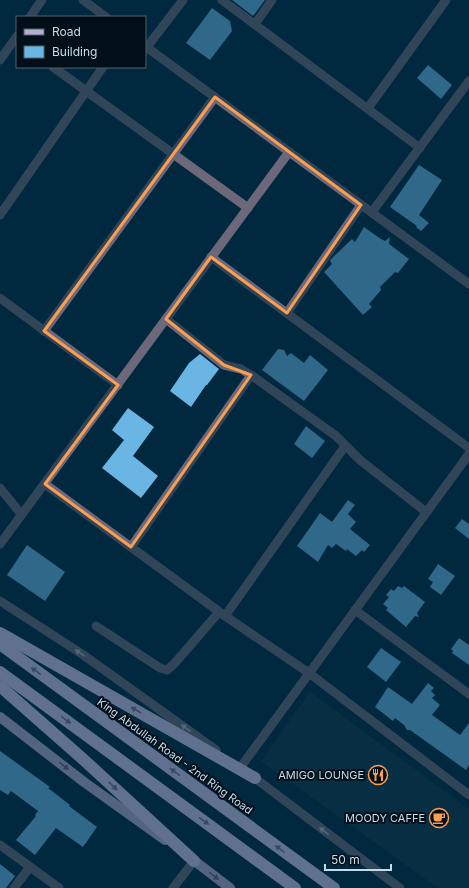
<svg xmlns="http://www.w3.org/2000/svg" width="469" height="888" viewBox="0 0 469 888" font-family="Inter,sans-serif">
  <rect width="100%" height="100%" fill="#00283e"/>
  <polygon fill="#12364b" points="310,692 469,809 469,888 438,888 261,761"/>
  <g fill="#6bb5e5">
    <polygon points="232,0 265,0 253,16"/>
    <polygon points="212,8 230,21 232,31 210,60 186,43"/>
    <polygon points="428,65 452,85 441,99 417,78"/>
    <polygon points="419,165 442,180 419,215 429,223 421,231 416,227 417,226 390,207"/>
    <polygon points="364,227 381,239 385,241 390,237 389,244 409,259 398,273 395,272 380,287 381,290 369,304 372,307 363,315 324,272 332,264 330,261 331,259 352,239 355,242"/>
    <polygon points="278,349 284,350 287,356 291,353 304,363 310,355 328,370 304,401 262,370"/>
    <polygon points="200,354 219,369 207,385 206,385 191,407 170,391 189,363"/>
    <polygon points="128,408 154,427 133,456 158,476 141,498 102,468 124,440 112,430"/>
    <polygon points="306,426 325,441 312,458 294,444"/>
    <polygon points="348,500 355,505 348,514 356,522 350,529 370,545 364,552 362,550 356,556 347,549 346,551 336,544 332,548 328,545 318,562 297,546 320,513 332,522"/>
    <polygon points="462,519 469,524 469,539 455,528"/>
    <polygon points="27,545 65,572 45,601 7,575"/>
    <polygon points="438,564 455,576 441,595 430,587 433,582 428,579"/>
    <polygon points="398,586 402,588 404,586 425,602 417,613 419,617 415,616 406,627 386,610 388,608 383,604 389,597 386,595 391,589 394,591"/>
    <polygon points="459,638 469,645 469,665 452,653 453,651 451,649"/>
    <polygon points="381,648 401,662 386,682 367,667"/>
    <polygon points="428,683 434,688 431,691 435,695 432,698 440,705 432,715 460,735 469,723 469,765 466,770 410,730 407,730 404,725 395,718 393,721 375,707 388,687 412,704"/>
    <polygon points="0,751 50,787 48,788 70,805 69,806 97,827 83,847 56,828 35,855 16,840 36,816 35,815 38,811 11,791 8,795 0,790"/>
    <polygon points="0,864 15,876 6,888 0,888"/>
  </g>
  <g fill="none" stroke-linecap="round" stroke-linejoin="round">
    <g stroke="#6d6879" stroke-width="9">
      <polyline points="83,0 106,17"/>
      <polyline points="222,0 420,148"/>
      <polyline points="30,17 42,0"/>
      <polyline points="255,24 272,0"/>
      <polyline points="145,46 469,284"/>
      <polyline points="147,47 183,0"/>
      <polyline points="0,60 17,36"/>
      <polyline points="53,67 248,208"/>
      <polyline points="368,108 446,0"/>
      <polyline points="372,212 469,81"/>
      <polyline points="0,215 103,67"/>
      <polyline points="211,257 469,448"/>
      <polyline points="0,298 118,385"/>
      <polyline points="287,313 361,205"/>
      <polyline points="166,319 224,365 241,369 251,375 336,436 360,460 426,512"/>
      <polyline points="44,331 215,97"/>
      <polyline points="45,484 225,616 309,673 469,795"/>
      <polyline points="0,488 21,514"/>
      <polyline points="0,544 289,152"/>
      <polyline points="131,547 251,375"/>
      <polyline points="0,601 82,654 216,750"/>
      <polyline points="355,610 469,694"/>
      <polyline points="225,616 345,446"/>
      <polyline points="96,626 160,668 167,670 174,664 219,612"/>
      <polyline points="240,768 469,454"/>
      <polyline points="251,775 400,888"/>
      <polyline points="0,845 59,888"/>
      <polyline points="14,888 30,867"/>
      <polyline points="173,888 194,861"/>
    </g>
    <g stroke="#b7adcf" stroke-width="10">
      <polyline points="0,717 84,782 165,840"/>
      <polyline points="188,856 230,888"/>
    </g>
    <g stroke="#d4c8f2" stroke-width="12">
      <polyline points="0,633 255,778"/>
      <polyline points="0,644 334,888"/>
      <polyline points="0,672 295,888"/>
      <polyline points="0,686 84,760 194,861"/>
    </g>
  </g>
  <defs><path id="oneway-solid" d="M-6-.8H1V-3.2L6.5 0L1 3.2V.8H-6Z"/></defs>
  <g fill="#abb8c7">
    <use href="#oneway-solid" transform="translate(80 653) rotate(-146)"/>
    <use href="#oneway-solid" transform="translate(186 728) rotate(-144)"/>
    <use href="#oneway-solid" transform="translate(324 831) rotate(-143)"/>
  </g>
  <g fill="#767590">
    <use href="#oneway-solid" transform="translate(36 671) rotate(-144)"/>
    <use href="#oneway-solid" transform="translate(136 710) rotate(-150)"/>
    <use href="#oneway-solid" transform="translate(66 720) rotate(36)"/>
    <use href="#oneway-solid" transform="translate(175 772) rotate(-144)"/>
    <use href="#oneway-solid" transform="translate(113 786) rotate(43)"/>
    <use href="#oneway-solid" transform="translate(204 821) rotate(36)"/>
    <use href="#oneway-solid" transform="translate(280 849) rotate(-144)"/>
  </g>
  <g fill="#66667d">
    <use href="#oneway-solid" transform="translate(64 766) rotate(38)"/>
    <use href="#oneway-solid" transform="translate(214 876) rotate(37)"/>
  </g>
  <path d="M0 0H469V888H0ZM215 97 361 205 287 313 211 257 166 319 224 365 251 375 131 547 45 484 118 385 44 331Z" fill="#00283e" fill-opacity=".55" fill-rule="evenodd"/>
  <path fill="none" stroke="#fb9e50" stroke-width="3" stroke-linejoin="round" d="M215 97 361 205 287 313 211 257 166 319 224 365 251 375 131 547 45 484 118 385 44 331Z"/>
  <defs>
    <g id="restaurant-ring" transform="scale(1)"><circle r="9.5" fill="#020f19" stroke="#fb9e50" stroke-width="1.5"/><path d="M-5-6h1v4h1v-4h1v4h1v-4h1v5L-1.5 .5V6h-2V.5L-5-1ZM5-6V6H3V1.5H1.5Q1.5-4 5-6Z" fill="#fb9e50"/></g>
    <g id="cafe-ring" transform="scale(1)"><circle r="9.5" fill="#020f19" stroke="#fb9e50" stroke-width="1.5"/><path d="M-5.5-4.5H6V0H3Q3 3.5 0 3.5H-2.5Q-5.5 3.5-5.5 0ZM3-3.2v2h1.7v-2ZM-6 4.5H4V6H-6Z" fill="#fb9e50"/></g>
  </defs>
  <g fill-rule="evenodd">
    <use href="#restaurant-ring" x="378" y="775"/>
    <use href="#cafe-ring" x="439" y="818"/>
  </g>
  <g text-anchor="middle" stroke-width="4" stroke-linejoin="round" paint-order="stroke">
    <g font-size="11" fill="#c6dbe9" stroke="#020f19">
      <text transform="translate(175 756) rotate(36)" y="4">King Abdullah Road - 2nd Ring Road</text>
    </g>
    <g font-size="11" fill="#c6dbe9" stroke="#020f19" text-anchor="end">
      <text x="364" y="779">AMIGO LOUNGE</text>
      <text x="425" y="822">MOODY CAFFE</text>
    </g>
  </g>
  <rect x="16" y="16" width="130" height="52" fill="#020f19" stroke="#50616c"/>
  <rect x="24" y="29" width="20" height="6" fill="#b7adcf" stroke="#50616c"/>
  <text x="52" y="36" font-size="12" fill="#c6dbe9">Road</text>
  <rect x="24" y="46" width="20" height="12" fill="#6bb5e5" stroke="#50616c"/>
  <text x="52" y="56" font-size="12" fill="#c6dbe9">Building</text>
  <path d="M325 864v6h66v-6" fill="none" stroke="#c6dbe9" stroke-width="2"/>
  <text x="331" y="864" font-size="12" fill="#c6dbe9" stroke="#020f19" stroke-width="3" paint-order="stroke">50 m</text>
</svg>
